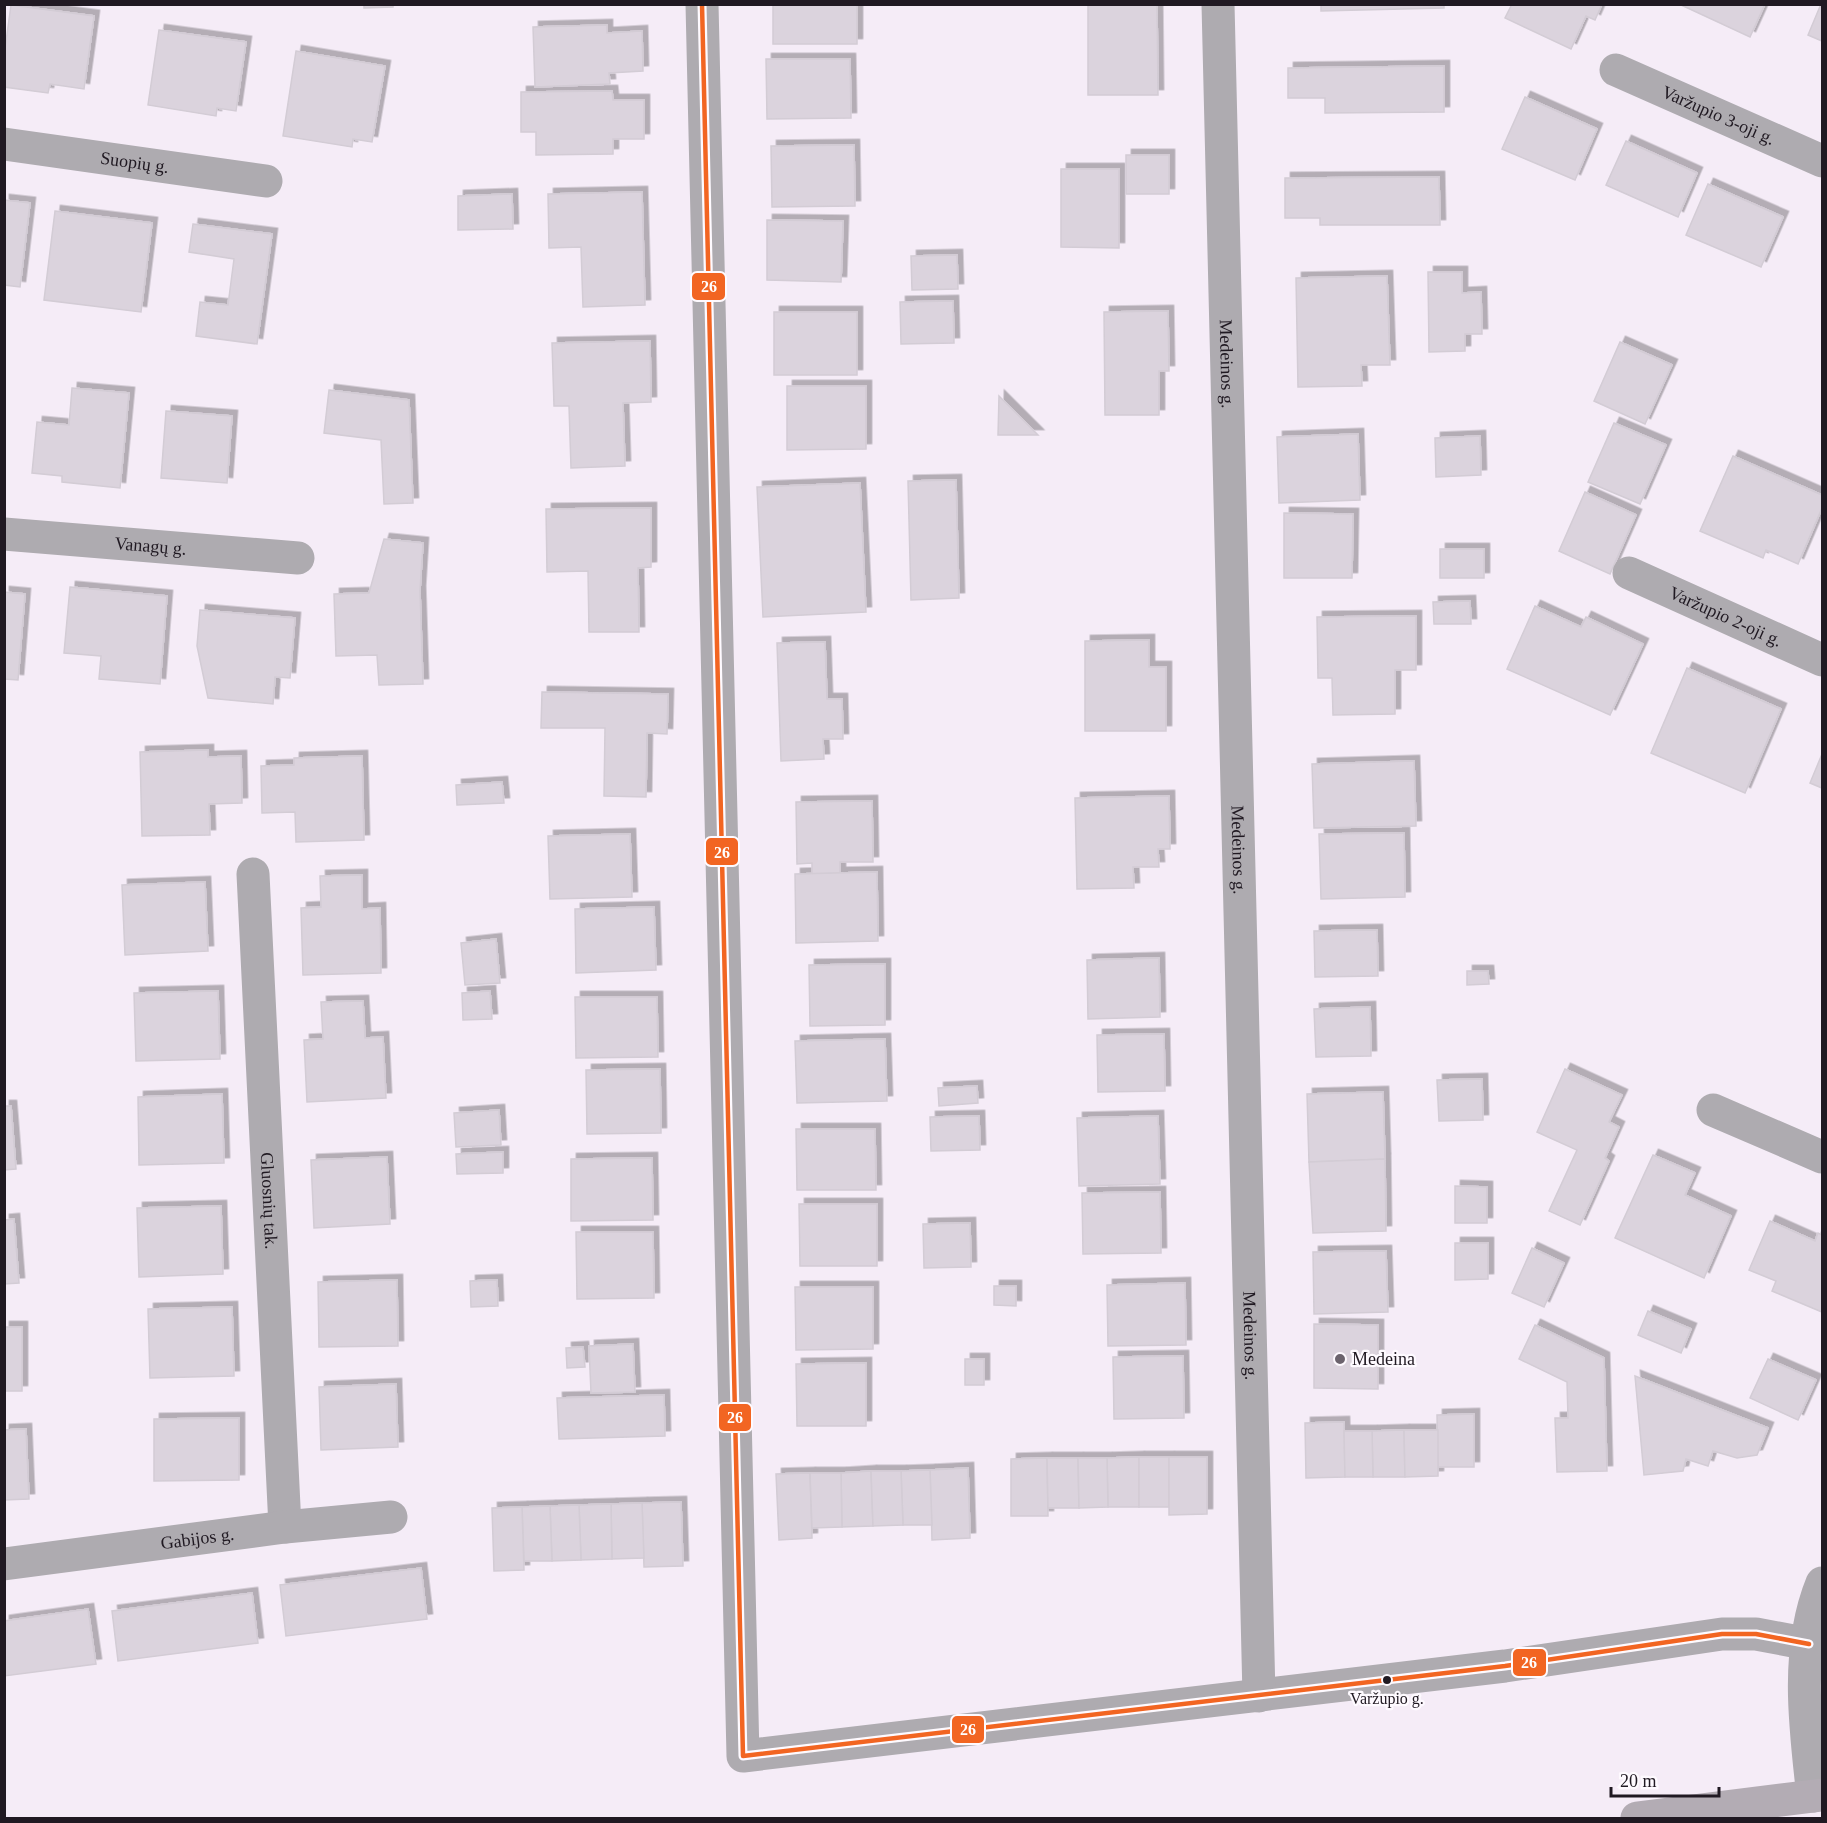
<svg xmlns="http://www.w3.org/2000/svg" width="1827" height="1823" viewBox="0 0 1827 1823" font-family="Georgia,serif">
  <defs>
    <filter id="shadow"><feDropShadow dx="5.5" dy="-5.5" stdDeviation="0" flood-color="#0004"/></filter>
  </defs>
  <rect width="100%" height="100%" fill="#f5ecf7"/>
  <g fill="#dbd3dd" stroke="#d3ccd5" stroke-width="1.5" filter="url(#shadow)">
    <polygon points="364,4 393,4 393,7 364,8"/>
    <rect x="773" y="4" width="84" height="40"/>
    <polygon points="1088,4 1157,4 1158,95 1088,95"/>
    <polygon points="1321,4 1444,4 1444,8 1321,11"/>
    <polygon points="1512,4 1602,4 1595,20 1586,16 1571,49 1505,18"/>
    <polygon points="1679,4 1765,4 1750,37"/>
    <polygon points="1821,4 1822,4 1822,41 1808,35"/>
    <polygon points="11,5 94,16 84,89 50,84 48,93 4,87 4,56"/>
    <polygon points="607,25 607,33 642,31 643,71 609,73 610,84 535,87 533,27"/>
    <polygon points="159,30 246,42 236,111 217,108 216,116 148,105"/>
    <polygon points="296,51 385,66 372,142 353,139 352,147 283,136"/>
    <polygon points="766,59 850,59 851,118 767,119"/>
    <polygon points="1444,66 1444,112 1325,113 1325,98 1288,98 1288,68"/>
    <polygon points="612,91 613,100 644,100 644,139 613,139 613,154 536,155 536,132 521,132 521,92"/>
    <polygon points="1525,97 1597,129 1575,180 1502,149"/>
    <polygon points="1626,141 1697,173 1678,217 1606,185"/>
    <polygon points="854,145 855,206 772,207 771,146"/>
    <rect x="1126" y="155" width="43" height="39"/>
    <polygon points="1061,169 1119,169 1119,248 1061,247"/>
    <polygon points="1439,177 1440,225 1320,225 1320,218 1285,218 1285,178"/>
    <polygon points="1708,184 1783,217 1761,267 1686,235"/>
    <polygon points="642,192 645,305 583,307 581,247 549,248 548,194"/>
    <polygon points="512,194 513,229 458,230 458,196"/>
    <polygon points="4,200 30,203 20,287 4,285"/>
    <polygon points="55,211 152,223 141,312 44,300"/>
    <polygon points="767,220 843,221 841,282 767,280"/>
    <polygon points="193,224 272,234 257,344 196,336 200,302 228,305 234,259 189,252"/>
    <polygon points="957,255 958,289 912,290 911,256"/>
    <polygon points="1428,272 1462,272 1462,293 1481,292 1482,334 1465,334 1465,351 1429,352"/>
    <polygon points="1387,276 1390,365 1361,365 1362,386 1298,387 1296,278"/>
    <polygon points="953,301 954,343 901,344 900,302"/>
    <polygon points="1168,311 1169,371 1159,371 1159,415 1105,415 1104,312"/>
    <rect x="774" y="312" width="83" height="63"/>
    <polygon points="650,341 651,402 623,403 625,466 571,468 569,406 554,406 552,343"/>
    <polygon points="1620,342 1672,365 1645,424 1594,401"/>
    <polygon points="787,386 866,386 866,449 787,450"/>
    <polygon points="72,388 129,393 120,488 62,482 62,476 32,473 37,422 69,425"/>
    <polygon points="329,390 409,400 413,503 384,504 381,440 324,433"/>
    <polygon points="999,396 1038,435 998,435"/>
    <polygon points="166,411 232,416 227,483 161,478"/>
    <polygon points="1614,423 1666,445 1640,504 1588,482"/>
    <polygon points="1358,434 1360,500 1279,503 1277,437"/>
    <polygon points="1480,436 1481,475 1436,477 1435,438"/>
    <polygon points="1733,456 1822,495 1822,508 1798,564 1766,550 1763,558 1700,531"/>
    <polygon points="956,480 959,598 911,600 908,481"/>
    <polygon points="860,483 866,612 763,617 757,487"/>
    <polygon points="1585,492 1636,515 1610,574 1559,551"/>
    <polygon points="651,508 651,567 638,568 639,632 589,632 588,571 547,572 546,509"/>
    <polygon points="1284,513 1353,514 1352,578 1284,578"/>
    <polygon points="384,539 423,543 420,591 423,684 379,685 377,655 336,656 334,594 369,593"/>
    <rect x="1440" y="549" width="44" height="29"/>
    <polygon points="70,587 167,596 160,684 99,679 101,656 64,653"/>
    <polygon points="4,592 25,594 18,680 4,679"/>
    <polygon points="1470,601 1471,624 1434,624 1433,602"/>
    <polygon points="1535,606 1581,627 1586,617 1643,644 1610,715 1507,669"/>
    <polygon points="200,610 295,618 290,678 275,677 273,704 208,698 197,646"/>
    <polygon points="1416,616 1416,670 1395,670 1395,714 1333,715 1332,678 1318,678 1317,617"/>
    <polygon points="1149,640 1149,667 1166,667 1166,731 1085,731 1085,641"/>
    <polygon points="825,642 827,699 842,699 843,739 823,739 824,759 781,761 777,643"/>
    <polygon points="1687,668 1781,709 1745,793 1651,753"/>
    <polygon points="542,692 668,694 667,734 647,733 646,797 604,796 605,728 541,728"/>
    <polygon points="208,750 208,757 241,756 242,803 209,804 210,835 142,836 140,752"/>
    <polygon points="1822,754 1822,788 1810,783"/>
    <polygon points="362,756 364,840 296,842 295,812 262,813 261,766 294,765 294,758"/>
    <polygon points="1414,761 1416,826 1314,828 1312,764"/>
    <polygon points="502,782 504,803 457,805 456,785"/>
    <polygon points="1169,796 1170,849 1158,849 1159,867 1133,867 1134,888 1077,889 1075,798"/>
    <polygon points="872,801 873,862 840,862 840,873 812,874 812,863 797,864 796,802"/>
    <polygon points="1404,833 1405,897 1321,899 1319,834"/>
    <polygon points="630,834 632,897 550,899 548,836"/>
    <polygon points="877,872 878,941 796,943 795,874"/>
    <polygon points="362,875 362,909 380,908 381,973 303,975 301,908 321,907 320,876"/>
    <polygon points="205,882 208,951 125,955 122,885"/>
    <polygon points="654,907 656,970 576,973 575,909"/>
    <polygon points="1377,930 1378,976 1315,977 1314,931"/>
    <polygon points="496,939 500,983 465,985 461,943"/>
    <polygon points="1159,958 1160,1017 1088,1019 1087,960"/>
    <polygon points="885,964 885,1025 810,1026 809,965"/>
    <polygon points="1467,971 1488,971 1489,984 1467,985"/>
    <polygon points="218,991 220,1059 136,1061 134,993"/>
    <polygon points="490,991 492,1019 463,1020 462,993"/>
    <polygon points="575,997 657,997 658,1057 576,1058"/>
    <polygon points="363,1001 365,1038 383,1037 386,1098 307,1102 304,1040 323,1039 321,1002"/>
    <polygon points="1370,1007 1371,1056 1316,1057 1314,1009"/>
    <polygon points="1164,1034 1165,1091 1098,1092 1097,1035"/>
    <polygon points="885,1039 887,1101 797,1103 795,1041"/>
    <polygon points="660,1069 661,1133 587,1134 586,1070"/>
    <polygon points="1565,1069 1622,1095 1609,1122 1619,1127 1605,1158 1609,1161 1580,1225 1549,1211 1577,1150 1537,1132"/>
    <polygon points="1482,1079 1483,1120 1439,1121 1437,1080"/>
    <polygon points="977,1086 978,1103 939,1106 938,1088"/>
    <polygon points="1383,1092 1385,1159 1309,1162 1307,1094"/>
    <polygon points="222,1094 224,1163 139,1165 138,1097"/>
    <polygon points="4,1106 11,1106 16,1169 4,1170"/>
    <polygon points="499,1110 501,1145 456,1147 454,1113"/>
    <polygon points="979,1116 980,1150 931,1151 930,1117"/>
    <polygon points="1158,1116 1160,1184 1079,1186 1077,1118"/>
    <polygon points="796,1129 875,1129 876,1190 797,1190"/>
    <polygon points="503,1152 503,1173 457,1174 456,1154"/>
    <polygon points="1653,1155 1695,1173 1685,1195 1731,1216 1704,1278 1615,1238"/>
    <polygon points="387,1157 390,1224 314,1228 311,1160"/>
    <polygon points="652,1158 653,1220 571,1221 571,1159"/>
    <polygon points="1385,1159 1386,1231 1313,1233 1309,1162"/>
    <polygon points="1455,1186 1487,1187 1487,1223 1455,1223"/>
    <polygon points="1160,1192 1161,1253 1083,1254 1082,1193"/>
    <polygon points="799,1204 877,1204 877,1266 800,1266"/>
    <polygon points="221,1206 223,1274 139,1277 137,1208"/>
    <polygon points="14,1219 19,1283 4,1284 4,1220"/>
    <polygon points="1770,1221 1815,1241 1818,1233 1822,1235 1822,1312 1772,1291 1776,1281 1749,1270"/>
    <polygon points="970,1223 971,1267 924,1268 923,1224"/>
    <polygon points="576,1232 653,1232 654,1298 577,1299"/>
    <polygon points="1455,1243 1488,1243 1488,1279 1455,1280"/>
    <polygon points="1532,1248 1564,1263 1544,1307 1512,1293"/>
    <polygon points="1386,1251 1388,1312 1314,1314 1313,1252"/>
    <polygon points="397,1280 398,1346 319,1347 318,1282"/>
    <polygon points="497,1280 498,1306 471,1307 470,1281"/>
    <polygon points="1185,1283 1186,1345 1108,1346 1107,1285"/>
    <polygon points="994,1286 1016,1286 1016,1306 994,1305"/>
    <polygon points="795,1287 873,1287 873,1349 796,1350"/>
    <polygon points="232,1307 234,1376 150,1378 148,1309"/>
    <polygon points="1648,1311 1691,1329 1681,1353 1638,1335"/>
    <polygon points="1314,1324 1378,1325 1378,1389 1314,1388"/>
    <polygon points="1535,1325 1604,1358 1607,1471 1557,1472 1555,1418 1568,1418 1567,1382 1519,1359"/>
    <rect x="4" y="1327" width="18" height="64"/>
    <polygon points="633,1344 635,1392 591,1393 589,1346"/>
    <polygon points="583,1347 585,1367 567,1368 566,1348"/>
    <polygon points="1183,1356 1184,1418 1114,1419 1113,1357"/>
    <rect x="965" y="1359" width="19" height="26"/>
    <polygon points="1768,1359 1816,1380 1798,1420 1750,1398"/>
    <polygon points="866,1363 866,1426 797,1426 796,1364"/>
    <polygon points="1635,1376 1768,1428 1757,1455 1737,1458 1713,1451 1708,1466 1686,1459 1683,1471 1644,1475"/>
    <polygon points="396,1384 398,1447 321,1450 319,1387"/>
    <polygon points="664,1395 665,1436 559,1439 557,1398"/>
    <polygon points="1474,1414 1474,1467 1438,1467 1437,1415"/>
    <polygon points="239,1418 239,1480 154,1481 154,1419"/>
    <polygon points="1344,1422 1345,1477 1306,1478 1305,1423"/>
    <polygon points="26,1429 29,1499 4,1500 4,1430"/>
    <polygon points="1404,1430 1405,1477 1373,1477 1372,1431"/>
    <polygon points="1404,1430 1438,1430 1438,1476 1405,1477"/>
    <polygon points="1344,1431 1372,1431 1373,1477 1345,1477"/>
    <polygon points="1139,1457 1139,1507 1108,1507 1107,1458"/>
    <rect x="1139" y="1457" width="30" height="50"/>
    <polygon points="1169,1457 1207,1457 1207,1514 1169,1515"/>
    <polygon points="1047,1458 1048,1516 1011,1516 1011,1459"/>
    <polygon points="1047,1458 1078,1458 1079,1508 1048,1508"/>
    <polygon points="1078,1458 1107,1458 1108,1507 1079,1508"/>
    <polygon points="968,1468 970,1538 932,1540 930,1470"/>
    <polygon points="930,1470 932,1525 903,1525 901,1471"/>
    <polygon points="871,1471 873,1526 842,1527 841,1473"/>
    <polygon points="871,1471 901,1471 903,1525 873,1526"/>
    <polygon points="810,1473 812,1538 779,1540 776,1474"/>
    <polygon points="810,1473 841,1473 842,1527 812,1528"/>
    <polygon points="681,1502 683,1566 644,1567 642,1503"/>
    <polygon points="642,1503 644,1558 612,1559 611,1504"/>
    <polygon points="611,1504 612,1559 581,1560 579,1505"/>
    <polygon points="579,1505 581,1560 552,1561 550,1506"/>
    <polygon points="550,1506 552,1561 524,1561 522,1507"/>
    <polygon points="522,1507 524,1570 494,1571 492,1508"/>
    <polygon points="421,1568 427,1619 286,1636 280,1585"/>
    <polygon points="252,1593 258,1643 118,1661 112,1611"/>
    <polygon points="88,1609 96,1664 4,1676 4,1621"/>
  </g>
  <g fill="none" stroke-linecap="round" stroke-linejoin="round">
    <g stroke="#aeabb0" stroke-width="33">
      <polyline points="702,4 743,1756 1505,1666 1722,1634 1756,1634 1809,1644"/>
      <path id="s1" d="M1218 4 1259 1696"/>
      <path id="s2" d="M1616 70 1822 161"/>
      <path id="s3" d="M4 144 266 181"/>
      <path id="s4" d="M4 534 298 558"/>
      <path id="s5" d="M1629 573 1822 660"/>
      <path id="s6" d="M253 874 285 1527"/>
      <polyline points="1713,1110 1822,1157"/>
      <path id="s7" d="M4 1564 285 1527 391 1517"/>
      <path d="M1813 1796C1805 1727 1795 1649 1822 1583"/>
    </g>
    <polyline stroke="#b3acb4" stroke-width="33" points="1637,1818 1822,1795"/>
    <g stroke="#fefaff" stroke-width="9">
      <polyline id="bus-1" points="702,4 743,1756 1505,1666 1722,1634 1756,1634 1809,1644"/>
    </g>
    <use href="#bus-1" stroke="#f26522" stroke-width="4.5"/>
  </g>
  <circle fill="#6b636d" stroke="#fefaff" stroke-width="2" cx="1340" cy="1359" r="6"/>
  <circle fill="#201922" stroke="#fefaff" stroke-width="2" cx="1387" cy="1680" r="5"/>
  <g text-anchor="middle" stroke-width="4.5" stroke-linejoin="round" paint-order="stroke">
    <g font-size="16" fill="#201922" stroke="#fefaff">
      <text x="1387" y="1704">Varžupio g.</text>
    </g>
    <g font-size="18" fill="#201922" stroke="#fefaff">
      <text dy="6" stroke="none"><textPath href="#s2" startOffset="112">Varžupio 3-oji g.</textPath></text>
      <text dy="6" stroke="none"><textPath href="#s3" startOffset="132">Suopių g.</textPath></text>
      <text dy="6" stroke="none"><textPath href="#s1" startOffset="360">Medeinos g.</textPath></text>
      <text dy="6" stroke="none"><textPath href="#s4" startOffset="147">Vanagų g.</textPath></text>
      <text dy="6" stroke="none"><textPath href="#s5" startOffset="106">Varžupio 2-oji g.</textPath></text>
      <text dy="6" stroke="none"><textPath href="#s1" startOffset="846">Medeinos g.</textPath></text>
      <text dy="6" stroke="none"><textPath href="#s6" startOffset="327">Gluosnių tak.</textPath></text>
      <text dy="6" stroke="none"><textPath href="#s1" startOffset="1332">Medeinos g.</textPath></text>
      <text dy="6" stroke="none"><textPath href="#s7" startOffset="195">Gabijos g.</textPath></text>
    </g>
    <g font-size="18" fill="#201922" stroke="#fefaff" text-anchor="start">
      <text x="1352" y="1365">Medeina</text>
    </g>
  </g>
  <g stroke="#fefaff" stroke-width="2">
    <rect x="691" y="272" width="35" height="29" rx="6" fill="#f26522"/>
    <rect x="705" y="837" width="34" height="29" rx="6" fill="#f26522"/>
    <rect x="718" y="1403" width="34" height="29" rx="6" fill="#f26522"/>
    <rect x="1512" y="1648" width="35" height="29" rx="6" fill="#f26522"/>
    <rect x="951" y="1715" width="34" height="29" rx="6" fill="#f26522"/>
  </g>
  <g font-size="16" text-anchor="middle" font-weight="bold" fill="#fff">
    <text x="709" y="292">26</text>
    <text x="722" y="858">26</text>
    <text x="735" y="1423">26</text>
    <text x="1529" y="1668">26</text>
    <text x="968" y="1735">26</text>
  </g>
  <rect width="1827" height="1823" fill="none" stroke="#201922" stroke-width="12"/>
  <path d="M1611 1787v9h108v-9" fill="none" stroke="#201922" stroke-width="3"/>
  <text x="1620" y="1787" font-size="18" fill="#201922" stroke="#fefaff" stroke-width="4.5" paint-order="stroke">20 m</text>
</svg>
